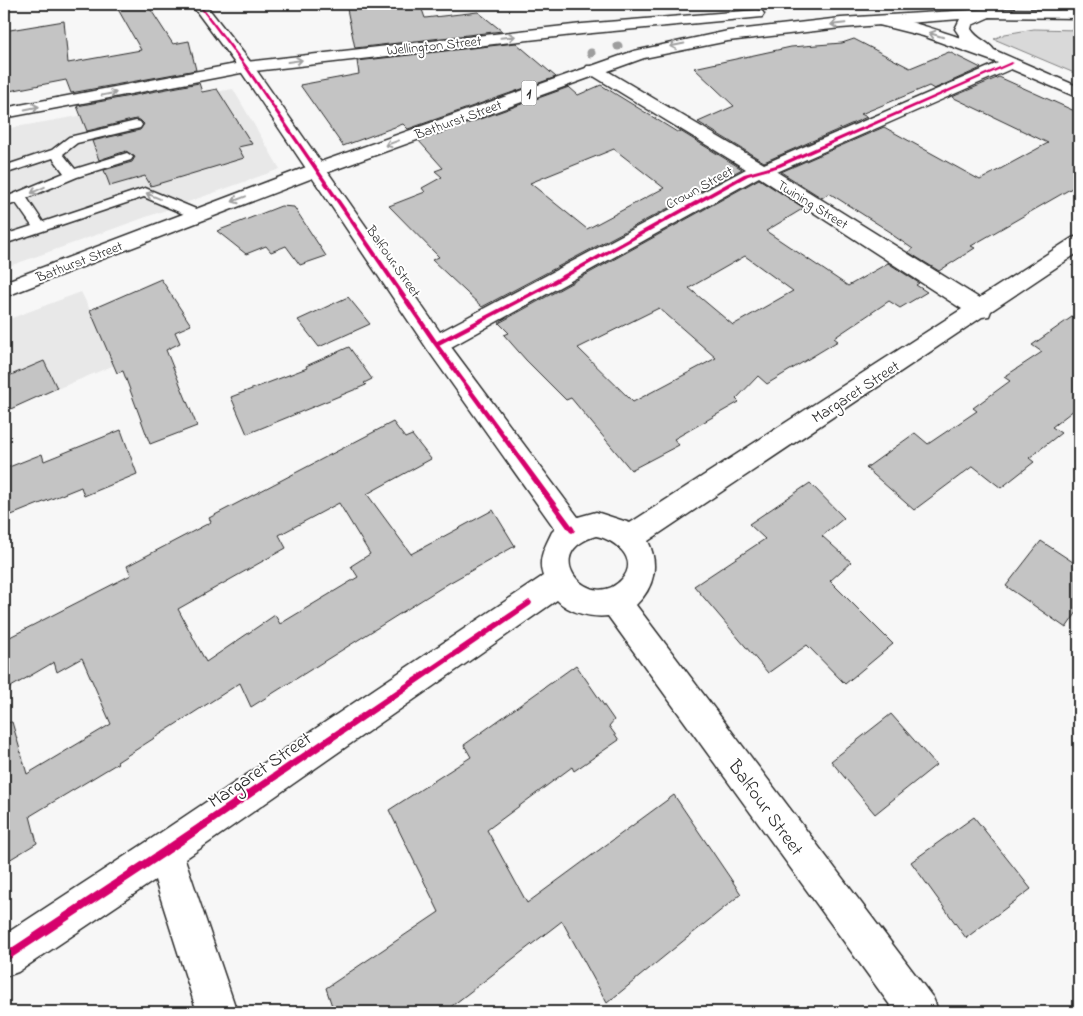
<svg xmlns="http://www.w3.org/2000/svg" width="1083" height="1016" viewBox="0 0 1083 1016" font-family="'Indie Flower',sans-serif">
  <rect width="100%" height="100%" fill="#f7f7f7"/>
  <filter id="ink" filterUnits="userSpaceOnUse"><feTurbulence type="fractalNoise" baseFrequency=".02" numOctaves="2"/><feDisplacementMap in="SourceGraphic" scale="10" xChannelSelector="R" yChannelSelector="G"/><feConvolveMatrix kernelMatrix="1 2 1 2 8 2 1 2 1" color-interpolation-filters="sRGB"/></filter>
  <g filter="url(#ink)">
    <g fill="#e8e8e8">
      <polygon points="233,89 280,169 4,268 4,129"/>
      <polygon points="81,292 117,364 4,411 4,321"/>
    </g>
    <polygon fill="#d9d9d9" stroke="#828282" points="1034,29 1079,30 1079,75 994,39 1005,34"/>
    <g fill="#c4c4c4" stroke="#2b2b2b" fill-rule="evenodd">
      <polygon points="115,4 147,4 173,44 189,41 196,70 71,93 66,80 4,92 4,31 64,21 68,63 141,50"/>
      <polygon points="398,4 420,4 425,18 478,12 502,31 355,48 347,9"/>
      <polygon points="854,39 910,68 949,52 981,68 934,89 929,86 861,114 867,117 764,162 698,122 734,106 694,68 791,47 842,43"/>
      <polygon points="516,43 556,77 408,129 403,124 343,146 300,85 359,74 357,61"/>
      <polygon points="999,77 1079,113 1079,184 971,246 975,248 939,271 908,252 913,249 891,234 892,233 829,193 822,198 781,172 884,127 980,180 1048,143 952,97"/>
      <polygon points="199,83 202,92 217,89 252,144 238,147 244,158 151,186 145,176 110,186 104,170 132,162 135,157 126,151 99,160 92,141 140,130 144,124 140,120 136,119 87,131 77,106"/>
      <path d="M601 85 677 132 680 131 742 169 482 307 432 260 439 257 389 206 425 192 422 188 442 177 435 171 443 168 419 141 569 87 578 95ZM614 149 664 188 587 229 530 183Z"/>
      <path d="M759 179 804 208 766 231 848 286 888 263 919 283 916 285 927 292 900 308 889 301 834 338 838 341 767 384 758 376 736 399 739 402 674 439 679 445 631 470 571 398 566 400 526 360 504 335 509 333 499 323ZM745 256 793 291 733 325 689 288ZM659 308 716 358 633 402 578 348Z"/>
      <polygon points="281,206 294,207 326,256 300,265 286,246 271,252 266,246 246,254 217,231"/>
      <polygon points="161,279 191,325 175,332 180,343 166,350 197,426 150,444 123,371 117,373 90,310"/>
      <polygon points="348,297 370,324 319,347 298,320"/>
      <polygon points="1079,312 1079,406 1052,427 1061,433 1029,458 1034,462 1001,488 973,466 914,510 866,468 915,433 928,444 977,411 973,408 1010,381 1004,377 1042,352 1032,345"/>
      <polygon points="349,347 372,379 364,383 366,385 247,434 231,397 307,368 306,366"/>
      <polygon points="44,361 57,388 4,412 4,378"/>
      <path d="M393 422 405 438 412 435 431 459 367 494 411 554 493 510 515 546 449 583 251 707 240 683 117 762 118 763 30 816 37 843 4 863V723L12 722 27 774 111 724 82 658 57 672 54 662 4 691V640L131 575 127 566 211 522 209 518ZM339 503 370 554 351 566 358 577 280 624 275 615 206 662 178 609 286 548 279 535Z"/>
      <polygon points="121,430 137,474 84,496 81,487 4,518 4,469 42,454 44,461"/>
      <polygon points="810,483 844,518 822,536 851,562 830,581 893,644 845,684 807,645 768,673 694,586 765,539 749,524"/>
      <polygon points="1041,541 1079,566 1079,609 1066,628 1006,586"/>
      <polygon points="576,665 614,720 609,726 619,740 574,771 572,767 487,830 527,903 674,795 741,894 607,1003 562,921 444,1012 334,1012 326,988 439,912 389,810 471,757 464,745"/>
      <polygon points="891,714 936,765 875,814 831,761"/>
      <polygon points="974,817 1031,889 966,938 911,862"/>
    </g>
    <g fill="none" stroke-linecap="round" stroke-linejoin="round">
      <g stroke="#2b2b2b" stroke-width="3">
        <polygon id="lane" points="136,121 140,122 142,125 140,128 77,143 63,154 75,169 127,153 133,157 131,160 77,177 27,198 43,222 145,188 203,212 205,215 203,218 193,218 144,197 4,244 4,235 32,226 16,203 4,207 4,198 64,173 53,158 4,174 4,166 52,150 69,137"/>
      </g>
      <g stroke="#2b2b2b" stroke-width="3">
        <path id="street" d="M191 4H205L252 64 440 332 746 169 587 72 585 69 587 66H599L764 164 998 63 923 36 871 23 868 20 871 17C888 12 943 32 961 38L955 29 960 19 982 10H992L994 13 992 16 972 25 971 29C977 39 989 42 994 50L1079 87V98L1011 69 777 172 979 298 1072 238 1079 236V252L991 311 989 316 982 317 648 541C659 564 655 587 636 605L933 998 939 1012H895L608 616C592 618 569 613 557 600L185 859 237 1012H197L155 880 18 972 4 977V935L151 839 543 576C537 559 545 547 552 532L555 529 428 350 240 70ZM759 177 962 309 630 523 596 512 578 517 451 347ZM596 536C614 539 640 559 622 579 591 614 537 553 596 536Z"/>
      </g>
      <g stroke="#2b2b2b" stroke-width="3">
        <polygon id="secondary" points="860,4 875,4 873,7 862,7"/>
      </g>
      <g stroke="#2b2b2b" stroke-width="3">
        <g id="highway">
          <polygon points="987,9 1079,10 1079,18 987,17 841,28 728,41 644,58 323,174 4,297 4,282 309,166 634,51 728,31 841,18"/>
          <polygon points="757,10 762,11 764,14 762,17 582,34 246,72 4,118 4,108 246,62 582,24"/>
        </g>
      </g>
      <use href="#lane" fill="#fff" fill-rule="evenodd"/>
      <use href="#street" fill="#fff" fill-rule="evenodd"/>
      <use href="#secondary" fill="#fff" fill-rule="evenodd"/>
      <use href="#highway" fill="#fff" fill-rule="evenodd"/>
      <g stroke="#fff" stroke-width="3">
        <g id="cycleway">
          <polygon points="197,4 200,4 247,66 437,341 552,281 744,174 776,165 1011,62 1014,63 780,167 748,176 556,283 439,345 574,528 575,530 574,532 572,533 570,532 434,345 245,68"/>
          <polygon points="529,600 531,601 532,603 531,605 167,855 7,961 4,962 4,953 161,849"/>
        </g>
      </g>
      <use href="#cycleway" fill="#d6006c" fill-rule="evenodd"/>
    </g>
    <g fill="#9e9e9e">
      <circle cx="618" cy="46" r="4.5"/>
      <circle cx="591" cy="53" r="4.5"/>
    </g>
    <defs><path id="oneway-shaft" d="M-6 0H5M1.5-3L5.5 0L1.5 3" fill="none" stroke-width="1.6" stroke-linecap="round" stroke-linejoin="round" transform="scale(1.25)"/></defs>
    <g stroke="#a0a0a0">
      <use href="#oneway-shaft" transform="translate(838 24) rotate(174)"/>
      <use href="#oneway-shaft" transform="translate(936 35) rotate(-163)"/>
      <use href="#oneway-shaft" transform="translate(508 37) rotate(-6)"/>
      <use href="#oneway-shaft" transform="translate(677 45) rotate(168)"/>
      <use href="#oneway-shaft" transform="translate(295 61) rotate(-8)"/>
      <use href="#oneway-shaft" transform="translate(109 94) rotate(-11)"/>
      <use href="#oneway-shaft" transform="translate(32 108) rotate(-11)"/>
      <use href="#oneway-shaft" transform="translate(392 143) rotate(160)"/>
      <use href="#oneway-shaft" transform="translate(38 190) rotate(155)"/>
      <use href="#oneway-shaft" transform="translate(153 196) rotate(-157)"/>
      <use href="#oneway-shaft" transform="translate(239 199) rotate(159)"/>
    </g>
  </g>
  <g text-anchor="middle" stroke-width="4" stroke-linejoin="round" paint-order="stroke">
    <g font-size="14" fill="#2b2b2b" stroke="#fff">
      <text transform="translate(434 45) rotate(-6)" y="5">Wellington Street</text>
      <text transform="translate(458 119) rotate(-20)" y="5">Bathurst Street</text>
      <text transform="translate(699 187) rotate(-29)" y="5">Crown Street</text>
      <text transform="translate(813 204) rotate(32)" y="5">Twining Street</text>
      <text transform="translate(79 261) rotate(-21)" y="5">Bathurst Street</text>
      <text transform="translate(394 261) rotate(55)" y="5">Balfour Street</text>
    </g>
    <rect fill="#fff" stroke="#6b6b6b" stroke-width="1" x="521.5" y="80.5" width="15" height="25" rx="4"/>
    <g font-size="15" font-weight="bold" fill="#2b2b2b">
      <text x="529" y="98">1</text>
    </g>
    <g font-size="16" fill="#2b2b2b" stroke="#fff">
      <text transform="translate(855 391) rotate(-33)" y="6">Margaret Street</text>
    </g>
    <g font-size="19" fill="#2b2b2b" stroke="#fff">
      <text transform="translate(259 769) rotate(-34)" y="7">Margaret Street</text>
      <text transform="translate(767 807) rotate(54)" y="7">Balfour Street</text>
    </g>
  </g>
  <rect width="1083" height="1016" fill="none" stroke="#fff" stroke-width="20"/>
  <rect x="10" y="10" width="1063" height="996" fill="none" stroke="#2b2b2b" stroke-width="2" filter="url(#ink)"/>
</svg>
